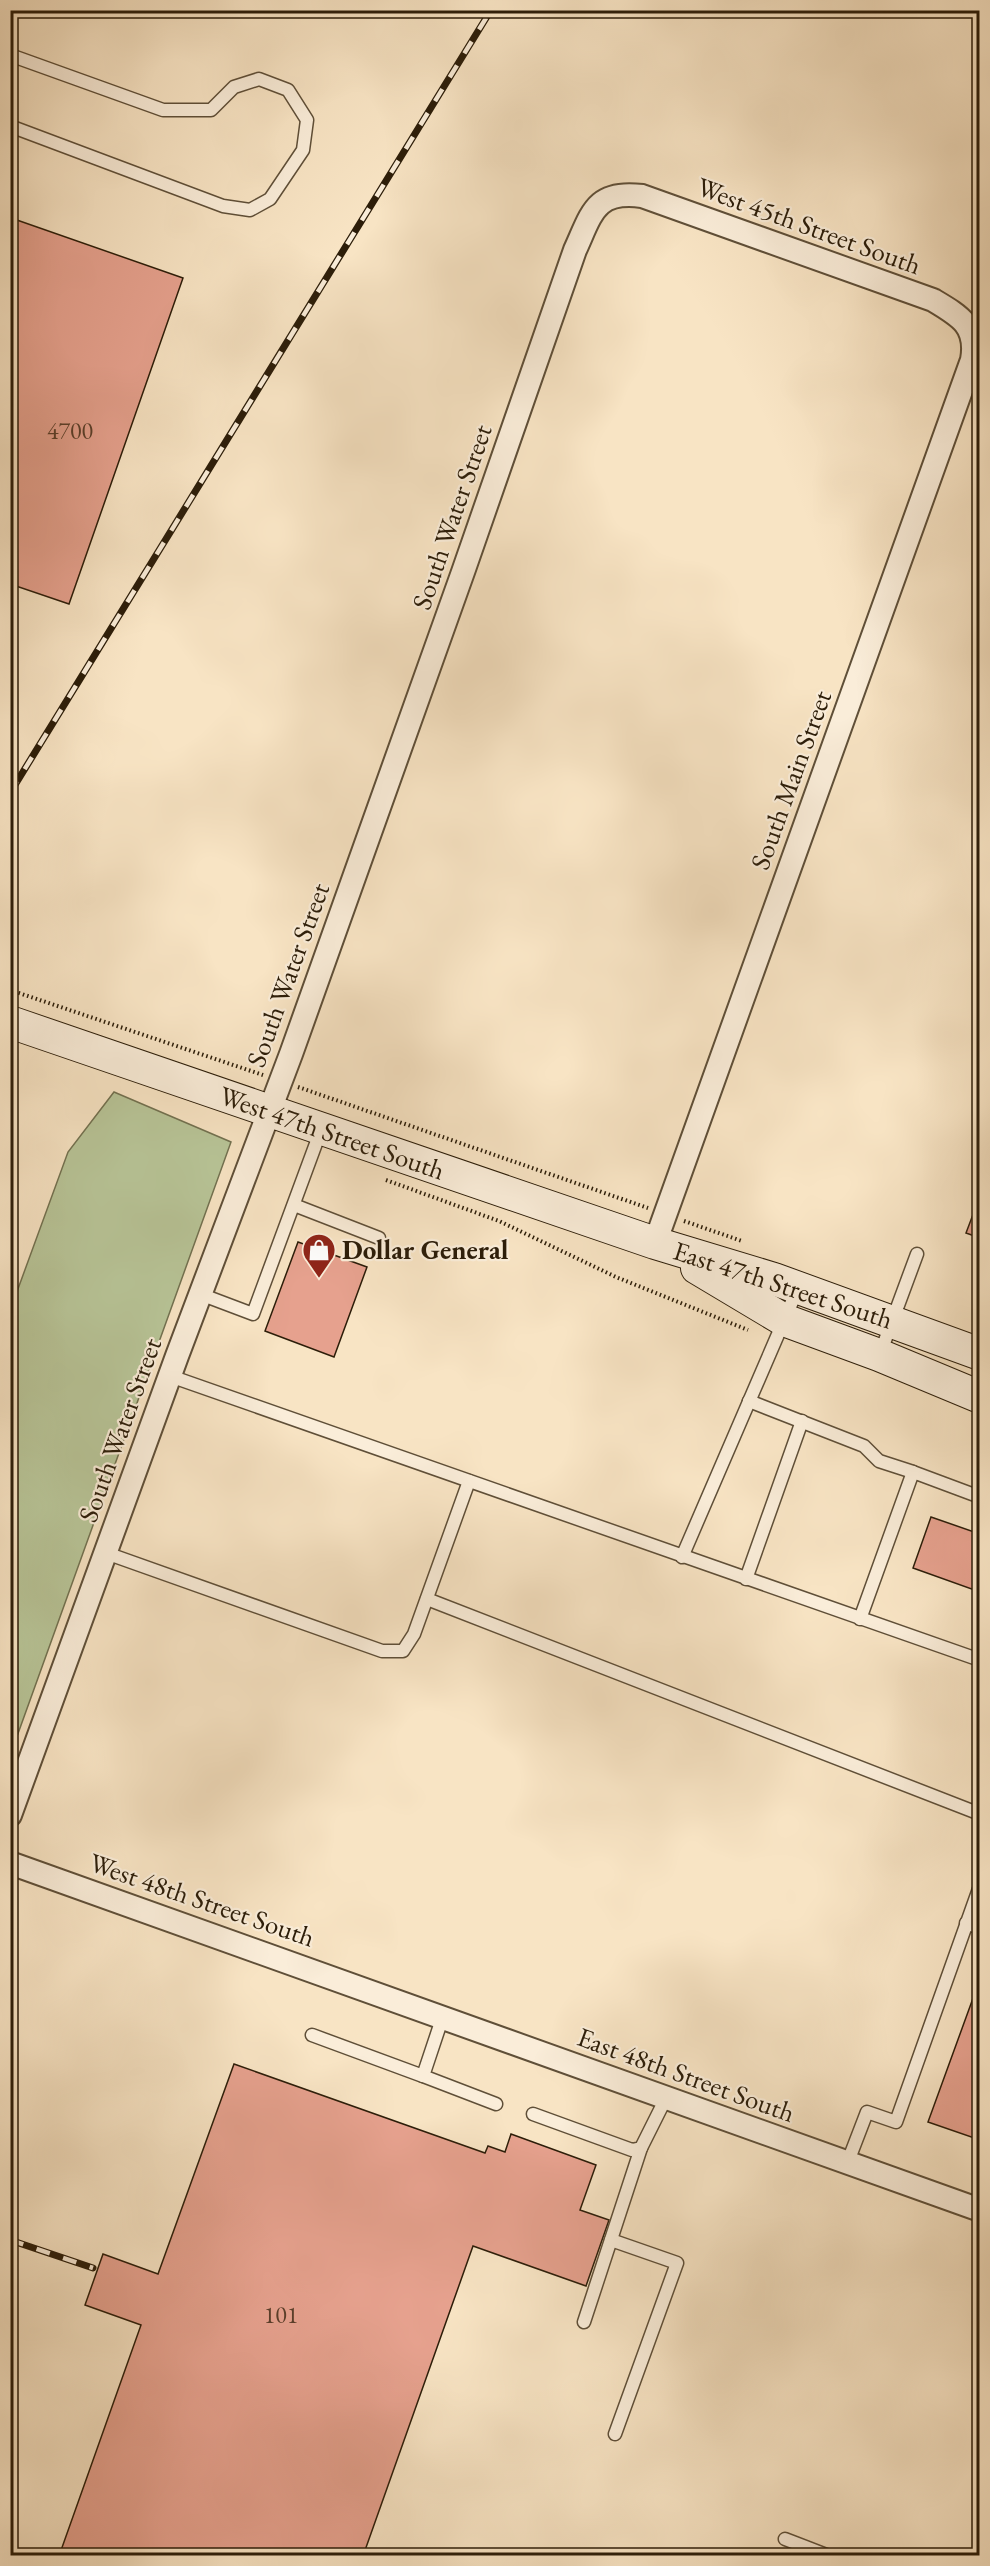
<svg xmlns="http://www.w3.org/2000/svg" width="990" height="2566" viewBox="0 0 990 2566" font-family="'EB Garamond',serif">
  <rect width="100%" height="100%" fill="#f8e4c4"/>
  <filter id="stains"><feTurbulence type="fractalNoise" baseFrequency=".00333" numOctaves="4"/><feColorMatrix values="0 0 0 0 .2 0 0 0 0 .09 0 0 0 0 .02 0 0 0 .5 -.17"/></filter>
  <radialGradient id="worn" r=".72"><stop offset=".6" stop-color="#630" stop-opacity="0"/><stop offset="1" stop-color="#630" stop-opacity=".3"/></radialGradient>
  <polygon fill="#b8c598" stroke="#727150" stroke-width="1.5" points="114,1092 231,1142 11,1753 11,1308 68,1152"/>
  <g fill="#e6a18e" stroke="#2c1d09" stroke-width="1.5">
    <polygon points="14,219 183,278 69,604 10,584 10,228"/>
    <polygon points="980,1196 980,1238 966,1233"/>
    <polygon points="298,1242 367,1267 334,1357 265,1331"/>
    <polygon points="931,1517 980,1534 980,1592 913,1568"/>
    <polygon points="980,1979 980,2140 928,2122"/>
    <polygon points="234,2064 485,2153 488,2146 505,2152 511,2134 596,2165 580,2210 609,2220 586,2286 473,2246 363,2556 59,2556 141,2325 85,2305 103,2254 158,2274"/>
  </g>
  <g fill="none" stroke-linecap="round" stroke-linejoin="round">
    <g stroke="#5f4f38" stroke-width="15">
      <g id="lane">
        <polyline points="10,55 163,110 211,110 234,87 259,79 288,90 307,120 303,150 270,199 250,210 223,206 10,126"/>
        <polyline points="294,1205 379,1238"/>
        <polyline points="200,1294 253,1314 321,1130"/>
        <polyline points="880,1354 917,1254"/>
        <polyline points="170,1376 980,1660"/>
        <polyline points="749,1401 864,1446 879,1461 913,1472"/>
        <polyline points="106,1553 382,1651 403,1651 414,1634 469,1481"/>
        <polyline points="682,1557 798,1288"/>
        <polyline points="746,1579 802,1421"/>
        <polyline points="427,1599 980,1814"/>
        <polyline points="860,1619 913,1472 980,1497"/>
        <polyline points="966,1923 980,1928"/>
        <polyline points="443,2016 423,2076 496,2104"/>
        <polyline points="312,2035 423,2076"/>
        <polyline points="533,2114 632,2150 641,2148 666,2098"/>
        <polyline points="847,2164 867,2112 896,2122 980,1886"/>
        <polyline points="611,2240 677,2263 615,2434"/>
        <polyline points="584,2322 641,2148"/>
        <polyline points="785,2539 829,2556"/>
      </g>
    </g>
    <g stroke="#5f4f38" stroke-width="26">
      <g id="street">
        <path d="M10 1815 177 1356 291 1054 463 572 575 250C592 213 595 190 642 196L933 300C960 316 978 326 972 360L655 1243"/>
        <polyline points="10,1863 980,2210"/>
      </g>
    </g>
    <g stroke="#2c1d09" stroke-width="34">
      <g id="secondary">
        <polyline points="10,1022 655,1243 774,1279 980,1354"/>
        <polyline points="697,1268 784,1320 879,1355 980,1397"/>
      </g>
    </g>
    <g stroke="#2c1d09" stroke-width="4" stroke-dasharray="1.5 3" stroke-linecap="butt">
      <polyline points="10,990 263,1075"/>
      <polyline points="298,1087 648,1208"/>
      <polyline points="386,1180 499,1221 616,1277 748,1330"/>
      <polyline points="684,1221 742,1241"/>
    </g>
    <use href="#lane" stroke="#faedd9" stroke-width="12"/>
    <use href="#street" stroke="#faedd9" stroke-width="22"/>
    <use href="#secondary" stroke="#faedd9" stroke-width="32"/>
    <g stroke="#2c1d09" stroke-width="7">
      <g id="rail">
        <polyline points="10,793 491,10"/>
        <polyline points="10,2240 93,2268"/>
      </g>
    </g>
    <use href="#rail" stroke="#faedd9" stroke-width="4.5" stroke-dasharray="14" stroke-linecap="butt"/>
  </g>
  <defs>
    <g id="shop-pin" transform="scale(1.725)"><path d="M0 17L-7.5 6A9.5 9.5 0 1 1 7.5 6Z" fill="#8f2418" stroke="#faedd9"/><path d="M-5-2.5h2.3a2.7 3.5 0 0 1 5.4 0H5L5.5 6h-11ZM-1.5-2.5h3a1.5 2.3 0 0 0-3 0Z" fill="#fff"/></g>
  </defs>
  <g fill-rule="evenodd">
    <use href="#shop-pin" x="319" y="1250"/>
  </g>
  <g text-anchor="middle" stroke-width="4.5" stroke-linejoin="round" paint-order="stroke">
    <g font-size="24" fill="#5a3e2a">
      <text x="70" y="439">4700</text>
      <text x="281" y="2323">101</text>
    </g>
    <g font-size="27" fill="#2c1d09" stroke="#faedd9">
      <text transform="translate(809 226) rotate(20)" y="9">West 45th Street South</text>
      <text transform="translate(452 517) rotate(-71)" y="9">South Water Street</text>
      <text transform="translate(791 780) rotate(-70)" y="9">South Main Street</text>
      <text transform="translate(288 975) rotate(-70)" y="9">South Water Street</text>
      <text transform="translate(332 1133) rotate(19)" y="9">West 47th Street South</text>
      <text transform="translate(783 1285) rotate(18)" y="9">East 47th Street South</text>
      <text transform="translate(120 1430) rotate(-70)" y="9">South Water Street</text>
      <text transform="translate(202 1900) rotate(19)" y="9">West 48th Street South</text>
      <text transform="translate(686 2075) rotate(20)" y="9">East 48th Street South</text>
    </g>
    <g font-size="27" font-weight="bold" fill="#2c1d09" stroke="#faedd9" text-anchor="start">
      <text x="342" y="1259">Dollar General</text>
    </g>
  </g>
  <rect width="990" height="2566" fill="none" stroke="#f8e4c4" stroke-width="36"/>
  <rect x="12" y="12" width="966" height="2542" fill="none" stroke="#2c1d09" stroke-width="3"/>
  <rect x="18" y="18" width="954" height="2530" fill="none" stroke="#2c1d09" stroke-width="1.5"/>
  <rect width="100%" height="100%" filter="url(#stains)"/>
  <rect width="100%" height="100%" fill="url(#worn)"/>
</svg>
